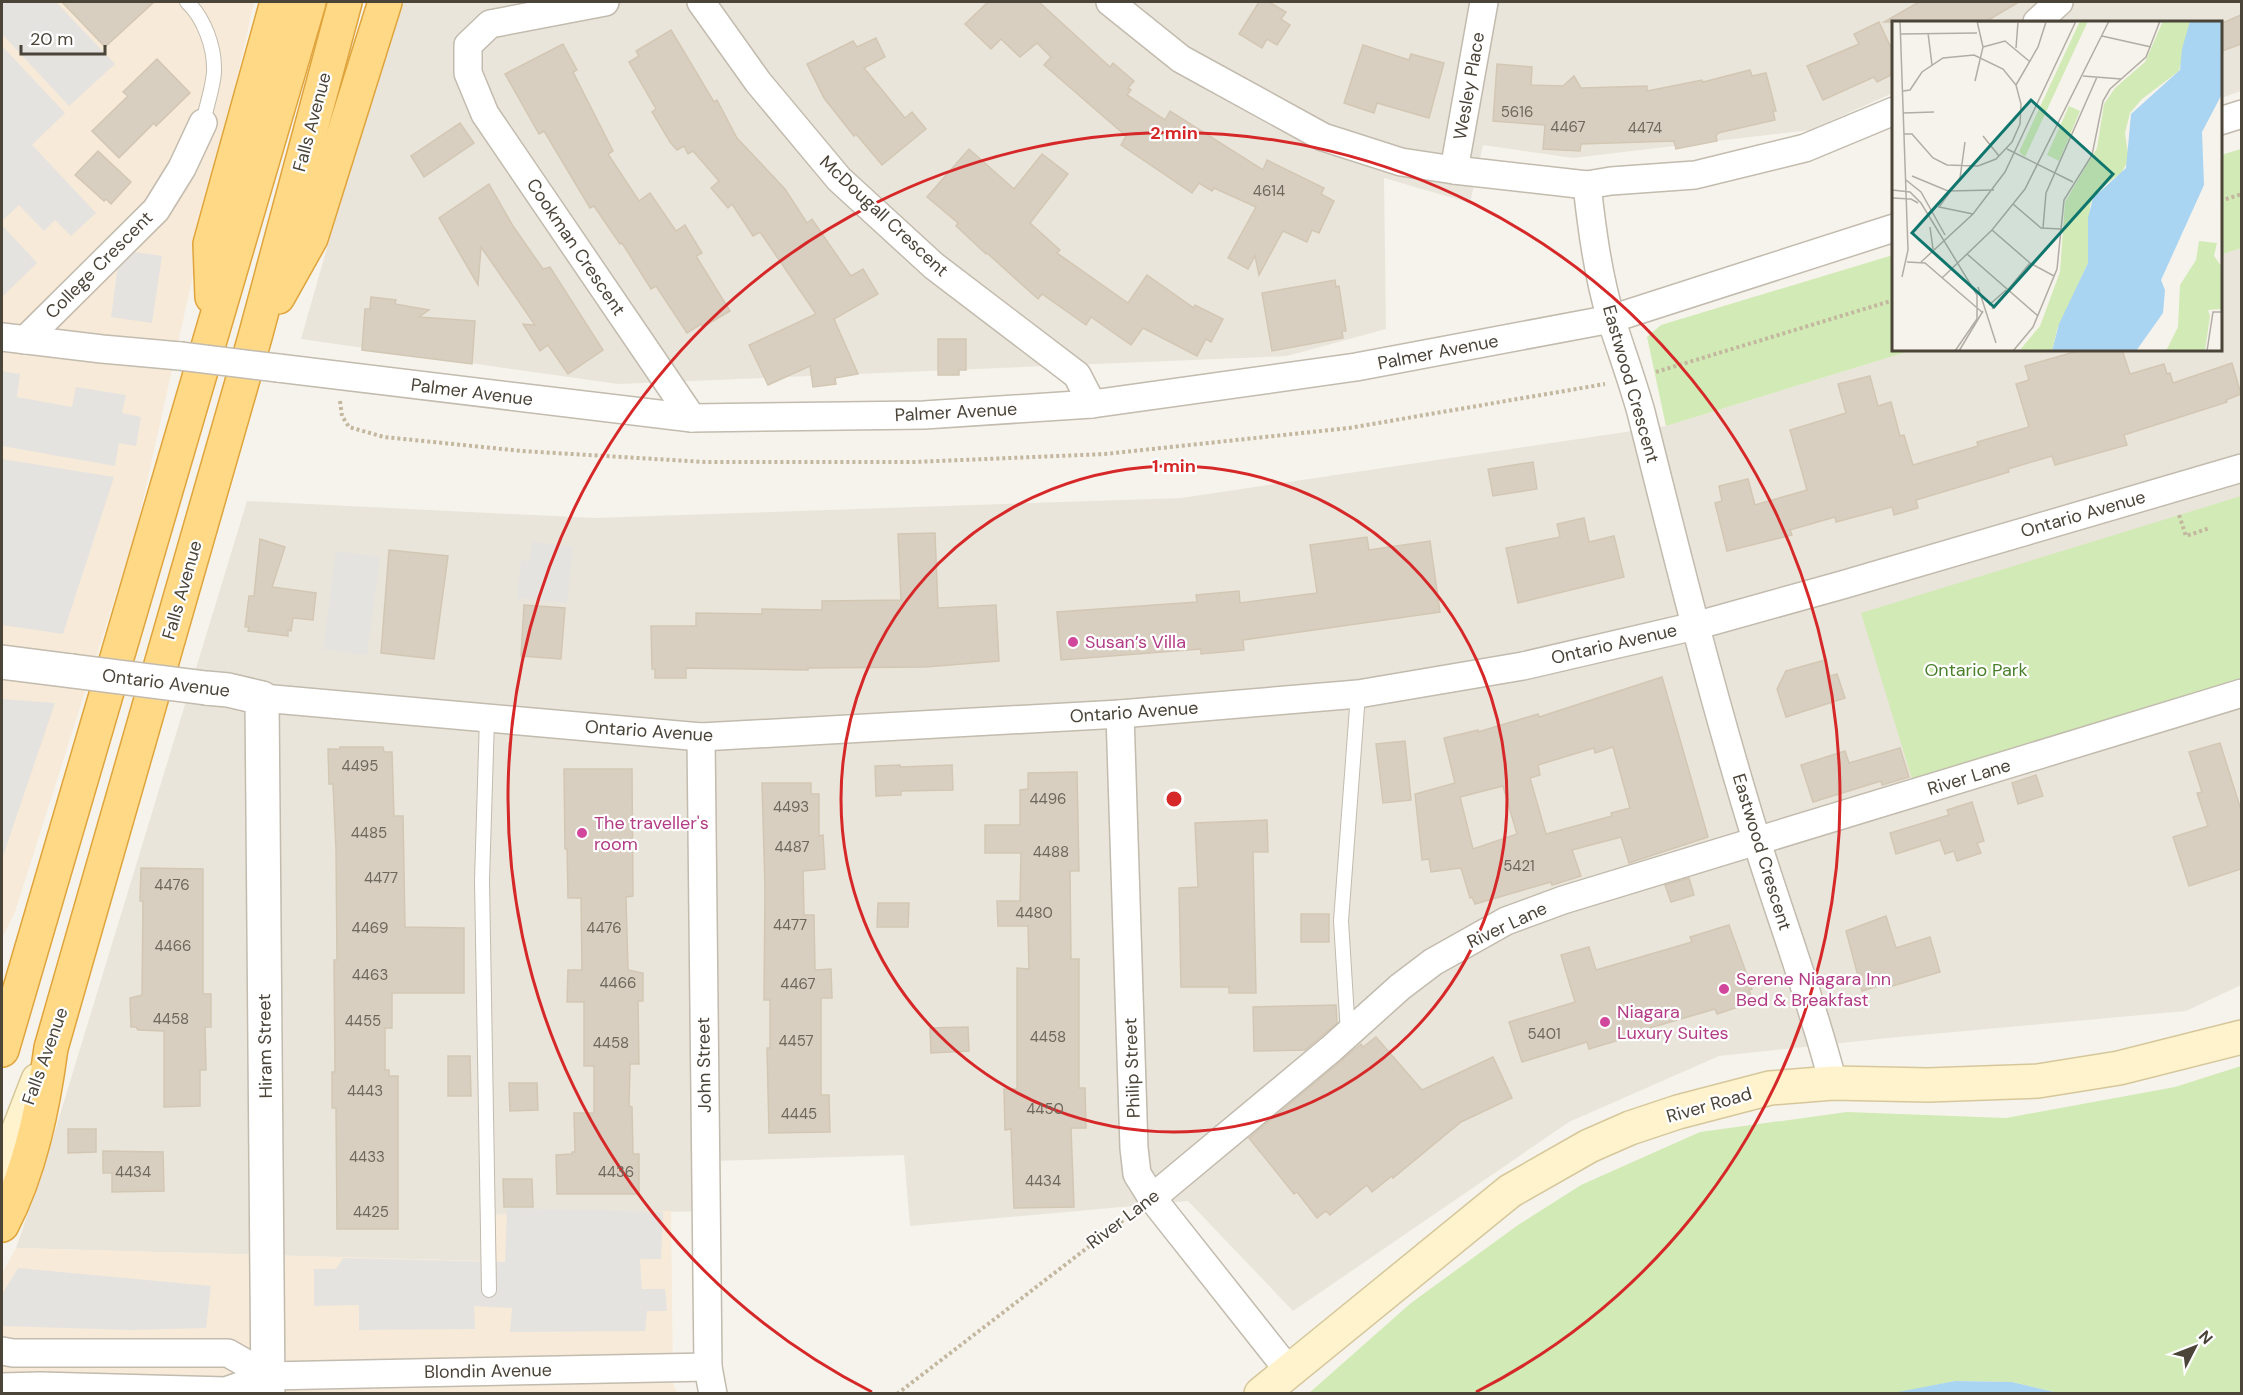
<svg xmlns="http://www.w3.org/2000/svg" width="2243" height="1395" viewBox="0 0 2243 1395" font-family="'DM Sans',sans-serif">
  <rect width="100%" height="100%" fill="#f6f3ec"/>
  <g fill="#eae5da">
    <polygon points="397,2 2241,2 2241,91 2221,98 2220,22 1894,22 1893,93 1810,130 1573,158 1483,145 1470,203 1384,178 1386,329 1287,356 618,384 301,339"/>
    <polygon points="2241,248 2241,985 2186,1011 1888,1038 1719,1056 1569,1122 1293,1311 1188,1201 910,1226 904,1155 713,1161 715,1211 483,1215 483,1261 16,1248 44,1167 247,501 594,518 1181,498 1666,426 1913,350 2220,350 2221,255"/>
  </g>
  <g fill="#f7ead8">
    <polygon points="2,2 254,2 136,531 15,912 2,938"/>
    <polygon points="671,1211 673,1383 677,1393 2,1394 2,1273 16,1248 482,1261 483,1215"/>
  </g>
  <g fill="#d2eab5">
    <polygon points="2241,149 2241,248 2221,255 2221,155"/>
    <polygon points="1893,255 1894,350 1913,350 1666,426 1647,337 1661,325"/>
    <polygon points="2241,496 2241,678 1913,782 1861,613"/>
    <polygon points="2241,1066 2241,1393 2058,1393 2012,1382 1955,1381 1893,1394 1308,1394 1411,1303 1518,1225 1581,1185 1700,1132 1847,1112 2006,1118 2175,1087"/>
  </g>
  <g fill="#e5e3e0">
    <polygon points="2,2 56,2 115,64 69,106 2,34"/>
    <polygon points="2,46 65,113 32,145 96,213 71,236 55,220 44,231 19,205 2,221"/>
    <polygon points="2,225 37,263 2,297"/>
    <polygon points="120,250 162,256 152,323 111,317"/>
    <polygon points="2,371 20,374 17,397 72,407 76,387 126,395 122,413 141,417 136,446 119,443 115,466 2,446"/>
    <polygon points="2,459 114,477 63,634 2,625"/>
    <polygon points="532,542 573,546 567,603 517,598 521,560 530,561"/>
    <polygon points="336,551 380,557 367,655 323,649"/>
    <polygon points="2,699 55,703 2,859"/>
    <polygon points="507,1208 663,1212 661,1259 640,1259 642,1289 665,1289 667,1311 647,1311 645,1331 510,1332 512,1308 474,1306 475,1329 359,1330 359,1305 314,1306 314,1269 336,1269 343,1258 505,1262"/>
    <polygon points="18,1268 211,1286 206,1328 130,1330 2,1326 3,1293"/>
  </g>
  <polygon fill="#a9d4f2" points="1955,1381 2012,1382 2058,1393 1893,1393"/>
  <g fill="#d8cfc1" stroke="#d3c7b4" stroke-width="1.5" fill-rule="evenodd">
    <polygon points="62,2 154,2 105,47"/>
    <polygon points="988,2 1039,2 1110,67 1113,63 1134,81 1128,88 1131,90 1127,95 1165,120 1170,111 1263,170 1267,160 1324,188 1321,194 1334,201 1319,233 1312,230 1307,242 1283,231 1259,275 1255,256 1248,269 1228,258 1256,207 1214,188 1212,191 1199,183 1192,193 1121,145 1126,136 1044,65 1051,57 1037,43 1020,57 1001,39 991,49 965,24"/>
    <polygon points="1259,2 1269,2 1286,12 1281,19 1290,25 1277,45 1267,39 1262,48 1239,34"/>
    <polygon points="1919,2 2019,2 1985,22 1884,22"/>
    <polygon points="2241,15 2241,44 2220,52 2220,24"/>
    <polygon points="1879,22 1893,52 1893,74 1877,82 1874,77 1823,100 1807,66 1859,44 1854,34"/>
    <polygon points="671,30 714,102 717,100 737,138 785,189 807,223 812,219 851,276 863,269 878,294 834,319 858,374 835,378 836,384 813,387 810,366 768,385 749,345 816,314 760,232 753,236 732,204 728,208 711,188 719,181 693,151 688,154 684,146 677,150 670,142 652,112 656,109 629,62 639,56 636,51"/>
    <polygon points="876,38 885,57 864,68 905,118 912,112 926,129 882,165 856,134 854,136 824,98 807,64 853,41 857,47"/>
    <polygon points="563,44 577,70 573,72 613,151 608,154 639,201 650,193 676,231 685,225 702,253 696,256 730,311 703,327 701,324 687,333 656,286 651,289 622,243 620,244 594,206 590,208 544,131 539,134 505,74"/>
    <polygon points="1363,45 1409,60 1411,54 1444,63 1429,118 1377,103 1374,113 1344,103"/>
    <polygon points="157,59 190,93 156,126 154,123 119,158 92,131 128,96 123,92"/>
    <polygon points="1497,64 1532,67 1531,85 1563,86 1574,76 1581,88 1647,86 1647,91 1702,80 1703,82 1750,70 1752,76 1766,73 1776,111 1773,111 1775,120 1718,133 1716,136 1717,141 1676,149 1674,141 1581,144 1580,151 1543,149 1545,125 1493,121"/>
    <polygon points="460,123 474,143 424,177 411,156"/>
    <polygon points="969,149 1014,189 1042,154 1068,174 1030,223 1060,250 1057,253 1128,303 1147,275 1194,308 1195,305 1223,319 1211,342 1206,339 1197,356 1143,328 1131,345 1091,317 1086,325 1042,294 1038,299 987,253 986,254 956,226 958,223 927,197"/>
    <polygon points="98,151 131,182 111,204 106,199 104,201 75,175"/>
    <polygon points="489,184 513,226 543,269 550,267 603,350 568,374 548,345 540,351 523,324 535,325 481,247 478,285 439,218"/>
    <polygon points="1335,280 1336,287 1339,286 1346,331 1342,331 1343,338 1272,351 1262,293"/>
    <polygon points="371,297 396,300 395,304 429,310 419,317 475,321 472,364 362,350 365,309 370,309"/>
    <polygon points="938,339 966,339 966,370 959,370 959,375 938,375"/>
    <polygon points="2081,350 2122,350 2130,374 2164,364 2167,374 2170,373 2173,383 2232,363 2241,394 2226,400 2227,402 2124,435 2127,445 2055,465 2052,456 2008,469 2009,472 1916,500 1918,508 1894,515 1892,507 1836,522 1835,517 1790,530 1792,535 1727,551 1715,503 1722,501 1719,486 1748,479 1755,505 1807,490 1790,430 1846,413 1838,384 1870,376 1878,406 1891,402 1900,436 1904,435 1913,465 1978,446 1977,442 2029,427 2016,384 2029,380 2025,366"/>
    <polygon points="1533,462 1537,489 1493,496 1488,469"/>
    <polygon points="1584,518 1589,542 1614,536 1624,577 1518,603 1506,548 1560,537 1557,524"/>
    <polygon points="935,533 938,608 996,605 999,661 925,667 808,668 808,670 686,668 686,678 655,678 655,669 652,669 651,626 696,626 696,613 762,614 762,609 822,610 822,601 901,600 898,534"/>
    <polygon points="1367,537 1369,550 1430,541 1440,612 1243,640 1244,650 1201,654 1201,649 1061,660 1057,612 1197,602 1196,595 1239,591 1240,603 1317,593 1310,545"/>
    <polygon points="260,539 285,547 272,587 316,593 313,620 293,618 291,631 288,630 288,636 248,631 249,627 245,627 249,596 254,596"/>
    <polygon points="389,550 448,556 434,659 381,653"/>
    <polygon points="524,605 565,608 561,659 521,656"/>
    <polygon points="1825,660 1830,676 1837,674 1845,698 1786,717 1777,689 1786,671"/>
    <path d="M1662 677 1708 837 1629 863 1621 837 1572 850 1581 876 1552 885 1551 882 1475 904 1472 897 1470 898 1461 868 1431 872 1429 859 1422 860 1415 794 1455 783 1444 738 1478 730V732L1538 714 1539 717ZM1613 747 1630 808 1611 813 1612 816 1546 834 1530 778 1540 775 1538 765 1594 748 1595 753ZM1503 786 1517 834 1473 849 1460 797Z"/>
    <polygon points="1405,741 1411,800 1383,803 1376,744"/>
    <polygon points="2220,743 2241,810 2241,869 2189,886 2173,837 2208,826 2197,793 2202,792 2189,752"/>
    <polygon points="340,747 383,747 384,752 392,752 394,816 403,816 405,927 464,928 464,993 392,993 392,1028 385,1028 385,1070 389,1070 389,1076 398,1076 398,1229 337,1229 336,1108 332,1108 332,1072 335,1072 334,960 337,960 336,850 333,784 329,784 328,749 340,749"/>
    <polygon points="1900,748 1909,777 1882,785 1881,781 1813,802 1801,765 1845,751 1849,763"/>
    <polygon points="900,765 900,767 952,765 953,790 901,791 901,795 876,796 875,766"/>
    <polygon points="564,769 632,769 633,896 626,897 628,970 643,973 643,1001 638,1001 639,1064 630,1064 629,1106 632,1107 633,1154 639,1154 639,1194 557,1194 556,1155 572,1154 572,1152 575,1152 574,1113 594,1113 594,1066 584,1066 584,1002 567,1002 568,970 582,970 581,898 568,898 567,849 565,849"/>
    <polygon points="1077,772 1079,871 1070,871 1071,959 1079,959 1079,1088 1085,1088 1086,1128 1071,1128 1074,1207 1014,1208 1011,1129 1005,1130 1004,1089 1017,1089 1017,968 1029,969 1028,926 998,926 997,901 1020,901 1021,853 985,853 985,825 1020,825 1020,790 1028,789 1028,773"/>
    <polygon points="2036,775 2043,796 2018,804 2012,783"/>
    <polygon points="762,783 811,783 811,794 819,794 819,836 823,835 825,869 803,871 804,915 814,915 815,970 831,969 832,998 821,998 821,1095 829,1095 830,1132 769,1133 767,1048 770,1048 770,1000 764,1000 765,889"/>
    <polygon points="1972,802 1984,841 1977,843 1981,853 1957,861 1954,851 1945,854 1940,840 1896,854 1890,833 1949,815 1947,810"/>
    <polygon points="1267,820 1268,852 1253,852 1256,993 1229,993 1229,987 1181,987 1179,888 1198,887 1195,823"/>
    <polygon points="141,868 203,869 203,994 211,994 211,1027 205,1027 206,1070 200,1070 200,1106 164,1107 164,1031 138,1030 136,1027 131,1027 130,998 142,995 143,901 140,901"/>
    <polygon points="1689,878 1694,895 1671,902 1665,885"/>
    <polygon points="878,903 909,903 908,927 877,927"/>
    <rect x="1301" y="914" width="28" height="28"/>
    <polygon points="1886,916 1896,948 1930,937 1940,972 1889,987 1888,983 1862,991 1846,931"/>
    <polygon points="1729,925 1752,989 1749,990 1753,1002 1717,1014 1715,1009 1636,1032 1636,1035 1589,1049 1587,1042 1522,1062 1509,1022 1575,1002 1561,955 1589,947 1596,970 1692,942 1690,937"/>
    <polygon points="1336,1005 1337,1023 1305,1050 1254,1051 1253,1007"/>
    <polygon points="968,1027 969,1051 931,1053 930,1028"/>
    <polygon points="1376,1037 1422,1090 1493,1057 1512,1098 1461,1122 1393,1178 1392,1176 1372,1192 1367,1185 1330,1215 1326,1211 1317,1218 1297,1192 1294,1194 1249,1138 1361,1044 1363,1047"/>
    <polygon points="448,1056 470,1056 471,1096 448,1096"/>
    <polygon points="509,1083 537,1083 538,1110 510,1111"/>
    <polygon points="68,1129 96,1129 96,1152 68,1153"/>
    <polygon points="103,1151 163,1152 164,1191 112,1192 112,1173 103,1173"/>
    <polygon points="503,1179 532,1179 533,1207 504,1207"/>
  </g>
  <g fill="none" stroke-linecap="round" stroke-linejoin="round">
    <g stroke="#c2bbae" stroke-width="16">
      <g id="service">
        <path d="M187 2C204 18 215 47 214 72 213 88 206 107 203 123"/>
        <polyline points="487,718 482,880 489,1290"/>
        <polyline points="1348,1033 1341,921 1358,694"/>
      </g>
    </g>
    <g stroke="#c2bbae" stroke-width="30">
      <g id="minor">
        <polyline points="605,2 490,24 468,45 468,73 485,114 692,418"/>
        <polyline points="701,2 758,82 839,179 934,266 1077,375 1092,404"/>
        <polyline points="1110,2 1181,59 1323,137 1401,162 1454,170 1587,185 1611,181 1695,175 1805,148 1894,111"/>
        <polyline points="2037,22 2059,2"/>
        <polyline points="2220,121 2242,114"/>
        <polyline points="1454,170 1484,2"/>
        <path d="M1587 185C1592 230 1598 275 1611 319 1621 350 1632 380 1641 412 1677 556 1713 700 1757 842 1782 922 1812 1001 1833 1083"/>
        <polyline points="2,337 102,349 180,356"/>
        <polyline points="25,340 156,210 182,168 203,123"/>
        <polyline points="278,368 692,418 924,415 1092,404 1356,367 1611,319 1894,228"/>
        <polyline points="262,698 701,737 1120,714 1358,694 1523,666 1695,626 1842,585 2242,468"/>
        <polyline points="1120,714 1134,1148 1137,1174 1152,1198 1289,1371"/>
        <polyline points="701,737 708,1367 713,1394"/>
        <polyline points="1152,1198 1331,1049 1400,987 1433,962 1506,921 1563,900 2242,693"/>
        <polyline points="2,1351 13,1353 228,1353 268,1376"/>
        <polyline points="2,1387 40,1386 226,1391 268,1376 708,1367"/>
      </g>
    </g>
    <g stroke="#c2bbae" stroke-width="36">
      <g id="tertiary">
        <polyline points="2,662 72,671"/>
        <polyline points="206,688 228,690 262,698 268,1394"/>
      </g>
    </g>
    <g stroke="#d6c79b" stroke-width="36">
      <g id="secondary">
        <polyline points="2,1173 38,1080"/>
        <polyline points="1261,1394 1510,1191 1589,1146 1630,1128 1678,1112 1770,1088 1833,1083 1928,1085 2038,1081 2119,1068 2242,1037"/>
      </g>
    </g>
    <g stroke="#e0a43c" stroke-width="36">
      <g id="trunk">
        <polyline points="212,297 210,244 277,2"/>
        <polyline points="278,297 311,238 385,2"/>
        <polyline points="2,1050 309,2"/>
        <path d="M2 1225C30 1171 43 1108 51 1048L255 337 345 2"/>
      </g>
    </g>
    <g stroke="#c4b79f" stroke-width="4" stroke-dasharray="3 3" stroke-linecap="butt">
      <polyline points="2220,201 2242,194"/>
      <polyline points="1656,372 1894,300"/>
      <polyline points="340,401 342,416 349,427 384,437 522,451 705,462 914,462 1105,454 1349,428 1605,384"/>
      <polyline points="2179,515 2186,536 2210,528"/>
      <polyline points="897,1394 1130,1215"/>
    </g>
    <use href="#service" stroke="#fff" stroke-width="14"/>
    <use href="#minor" stroke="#fff" stroke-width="27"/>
    <use href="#tertiary" stroke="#fff" stroke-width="33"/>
    <use href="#secondary" stroke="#fff3cd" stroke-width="33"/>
    <use href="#trunk" stroke="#ffd985" stroke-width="33"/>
    <g stroke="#c2bbae" stroke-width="30" stroke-linecap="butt">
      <polyline id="minor-bridge" points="180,356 278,368"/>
    </g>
    <g stroke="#c2bbae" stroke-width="36" stroke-linecap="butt">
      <polyline id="tertiary-bridge" points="72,671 206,688"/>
    </g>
    <use href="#minor-bridge" stroke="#fff" stroke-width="27"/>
    <use href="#tertiary-bridge" stroke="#fff" stroke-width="33"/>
  </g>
  <g fill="none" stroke="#d62828" stroke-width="3">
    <circle cx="1174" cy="799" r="333"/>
    <path d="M872 1392A666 666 0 1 1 1476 1392"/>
  </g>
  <g fill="#d1479c" stroke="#fff" stroke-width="2">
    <circle cx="1073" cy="642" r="6"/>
    <circle cx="582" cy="833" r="6"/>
    <circle cx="1724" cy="989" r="6"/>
    <circle cx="1605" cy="1022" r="6"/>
  </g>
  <g text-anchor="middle" stroke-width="4.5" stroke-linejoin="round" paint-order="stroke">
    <g font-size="15" fill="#6e675b">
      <text x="1517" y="117">5616</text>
      <text x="1568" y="132">4467</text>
      <text x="1645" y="133">4474</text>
      <text x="1269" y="196">4614</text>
      <text x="360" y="771">4495</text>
      <text x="1048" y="804">4496</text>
      <text x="791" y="812">4493</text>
      <text x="369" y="838">4485</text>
      <text x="792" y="852">4487</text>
      <text x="1051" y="857">4488</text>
      <text x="1519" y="871">5421</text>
      <text x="381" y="883">4477</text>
      <text x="172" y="890">4476</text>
      <text x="1034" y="918">4480</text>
      <text x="790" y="930">4477</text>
      <text x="370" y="933">4469</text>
      <text x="604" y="933">4476</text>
      <text x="173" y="951">4466</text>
      <text x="370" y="980">4463</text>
      <text x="618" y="988">4466</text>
      <text x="798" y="989">4467</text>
      <text x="171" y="1024">4458</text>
      <text x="363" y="1026">4455</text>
      <text x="1544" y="1039">5401</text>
      <text x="1048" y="1042">4458</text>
      <text x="796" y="1046">4457</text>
      <text x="611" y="1048">4458</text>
      <text x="365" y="1096">4443</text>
      <text x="1045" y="1114">4450</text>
      <text x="799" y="1119">4445</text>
      <text x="367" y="1162">4433</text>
      <text x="133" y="1177">4434</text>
      <text x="616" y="1177">4436</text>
      <text x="1043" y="1186">4434</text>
      <text x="371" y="1217">4425</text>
    </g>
    <g font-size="18" fill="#4b4439" stroke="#fff">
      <text transform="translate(1469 86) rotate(-80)" y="6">Wesley Place</text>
      <text transform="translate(312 122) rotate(-75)" y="6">Falls Avenue</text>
      <text transform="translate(884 216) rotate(43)" y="6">McDougall Crescent</text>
      <text transform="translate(576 247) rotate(56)" y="6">Cookman Crescent</text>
      <text transform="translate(99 265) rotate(-45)" y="6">College Crescent</text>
      <text transform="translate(1438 352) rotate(-11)" y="6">Palmer Avenue</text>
      <text transform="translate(1631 384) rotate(74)" y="6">Eastwood Crescent</text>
      <text transform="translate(472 392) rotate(7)" y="6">Palmer Avenue</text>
      <text transform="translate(956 412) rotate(-3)" y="6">Palmer Avenue</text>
      <text transform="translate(2083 514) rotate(-16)" y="6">Ontario Avenue</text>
      <text transform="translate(182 590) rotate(-74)" y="6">Falls Avenue</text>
      <text transform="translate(1614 644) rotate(-13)" y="6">Ontario Avenue</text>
      <text transform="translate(166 683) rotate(7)" y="6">Ontario Avenue</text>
      <text transform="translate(1134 712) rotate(-4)" y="6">Ontario Avenue</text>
      <text transform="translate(649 731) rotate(4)" y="6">Ontario Avenue</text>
      <text transform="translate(1969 777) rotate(-17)" y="6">River Lane</text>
      <text transform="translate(1762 852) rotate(73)" y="6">Eastwood Crescent</text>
      <text transform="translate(1507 925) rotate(-25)" y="6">River Lane</text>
      <text transform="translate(265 1046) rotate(-91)" y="6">Hiram Street</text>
      <text transform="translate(45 1056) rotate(-70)" y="6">Falls Avenue</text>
      <text transform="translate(704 1065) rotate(-91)" y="6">John Street</text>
      <text transform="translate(1132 1068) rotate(-92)" y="6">Philip Street</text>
      <text transform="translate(1709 1105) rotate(-16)" y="6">River Road</text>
      <text transform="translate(1123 1219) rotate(-37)" y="6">River Lane</text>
      <text transform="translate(488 1371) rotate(-1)" y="6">Blondin Avenue</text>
    </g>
    <g font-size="18" fill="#b23c85" stroke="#fff" text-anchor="start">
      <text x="1085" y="648">Susan’s Villa</text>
      <text x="594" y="829">The traveller's<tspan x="594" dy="21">room</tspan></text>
      <text x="1736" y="985">Serene Niagara Inn<tspan x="1736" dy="21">Bed &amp; Breakfast</tspan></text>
      <text x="1617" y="1018">Niagara<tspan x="1617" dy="21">Luxury Suites</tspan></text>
    </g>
    <g font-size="18" fill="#4a7f2a" stroke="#fff">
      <text x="1976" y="676">Ontario Park</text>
    </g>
  </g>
  <g transform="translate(1892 21)">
    <rect width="330" height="330" fill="#f6f3ec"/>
    <path d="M188 0H196L133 136 127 131ZM271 0H298L287 50 250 78 238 92 233 112 237 139 229 152 205 170 198 184 196 242 165 309 160 330H127L148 305 168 251 173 181 205 127 212 83 223 67 253 41ZM177 85 188 90 167 140 155 134ZM307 220 325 222 322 235 330 246V288L316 289 318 295 313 330H274L286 306 288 264 304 239Z" fill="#d2eab5"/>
    <path d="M298 0H330V73L310 111 312 164 269 259 273 269 271 292 244 330H160L167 303 196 242V197L201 177 234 147 239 93 288 49 290 28Z" fill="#a9d4f2"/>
    <path fill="none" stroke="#b2ada4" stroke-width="1.5" d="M8 0 16 229 10 256M85 1H184M36 12 40 44M9 13 85 12M210 15 259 26M91 26 113 20 137 40M124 27 126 1M191 55 229 58M83 60 91 26 85 0M124 64 146 26 154 1M11 70 18 69 30 51 51 37 82 34 111 48 124 64 129 83 128 103 120 121 104 138 86 145 55 144 41 137 20 113H12M11 92 42 91M91 115 107 135M73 121 68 157 47 186 81 193M115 128 181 161M20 155 56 170 102 169M14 159 29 171 53 214M0 169 18 171 29 182 85 274V298L63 330M0 177 19 178 26 182M121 183 149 207 169 208M38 206 41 228M151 207 154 172 205 56M100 209 138 242 162 255M75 233 146 295M15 241 33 242 91 292M29 241 81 193 113 151 184 0M50 257 100 209 133 168 217 0M86 266 104 322M97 284 114 269M100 288 138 242M67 330 91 290M121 330 141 306 165 248 172 179 200 134 211 80 218 68 254 36 268 0M315 330 321 291H330"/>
    <path fill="#0f766e" fill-opacity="0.15" stroke="#0f766e" stroke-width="3" d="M139 79 221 153 102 286 20 212Z"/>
    <rect width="330" height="330" fill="none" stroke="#4b4439" stroke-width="3"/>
  </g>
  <circle cx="1174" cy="799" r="9" fill="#d62828" stroke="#fff" stroke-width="3"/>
  <g font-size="18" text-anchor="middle" font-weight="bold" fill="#d62828" stroke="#fff" stroke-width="4.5" stroke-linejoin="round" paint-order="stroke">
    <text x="1174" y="139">2 min</text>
    <text x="1174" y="472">1 min</text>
  </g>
  <rect width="2243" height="1395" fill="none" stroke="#4b4439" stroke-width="6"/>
  <g transform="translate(2195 1347) rotate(48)" stroke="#ffffff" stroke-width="4.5" paint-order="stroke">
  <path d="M0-4.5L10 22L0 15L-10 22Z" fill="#4b4439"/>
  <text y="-9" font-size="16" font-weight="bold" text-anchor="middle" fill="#4b4439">N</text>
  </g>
  <path d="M21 45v9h84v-9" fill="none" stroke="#4b4439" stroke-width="3"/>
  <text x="30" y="45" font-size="18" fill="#4b4439" stroke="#ffffff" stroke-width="4.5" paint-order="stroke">20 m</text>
</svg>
